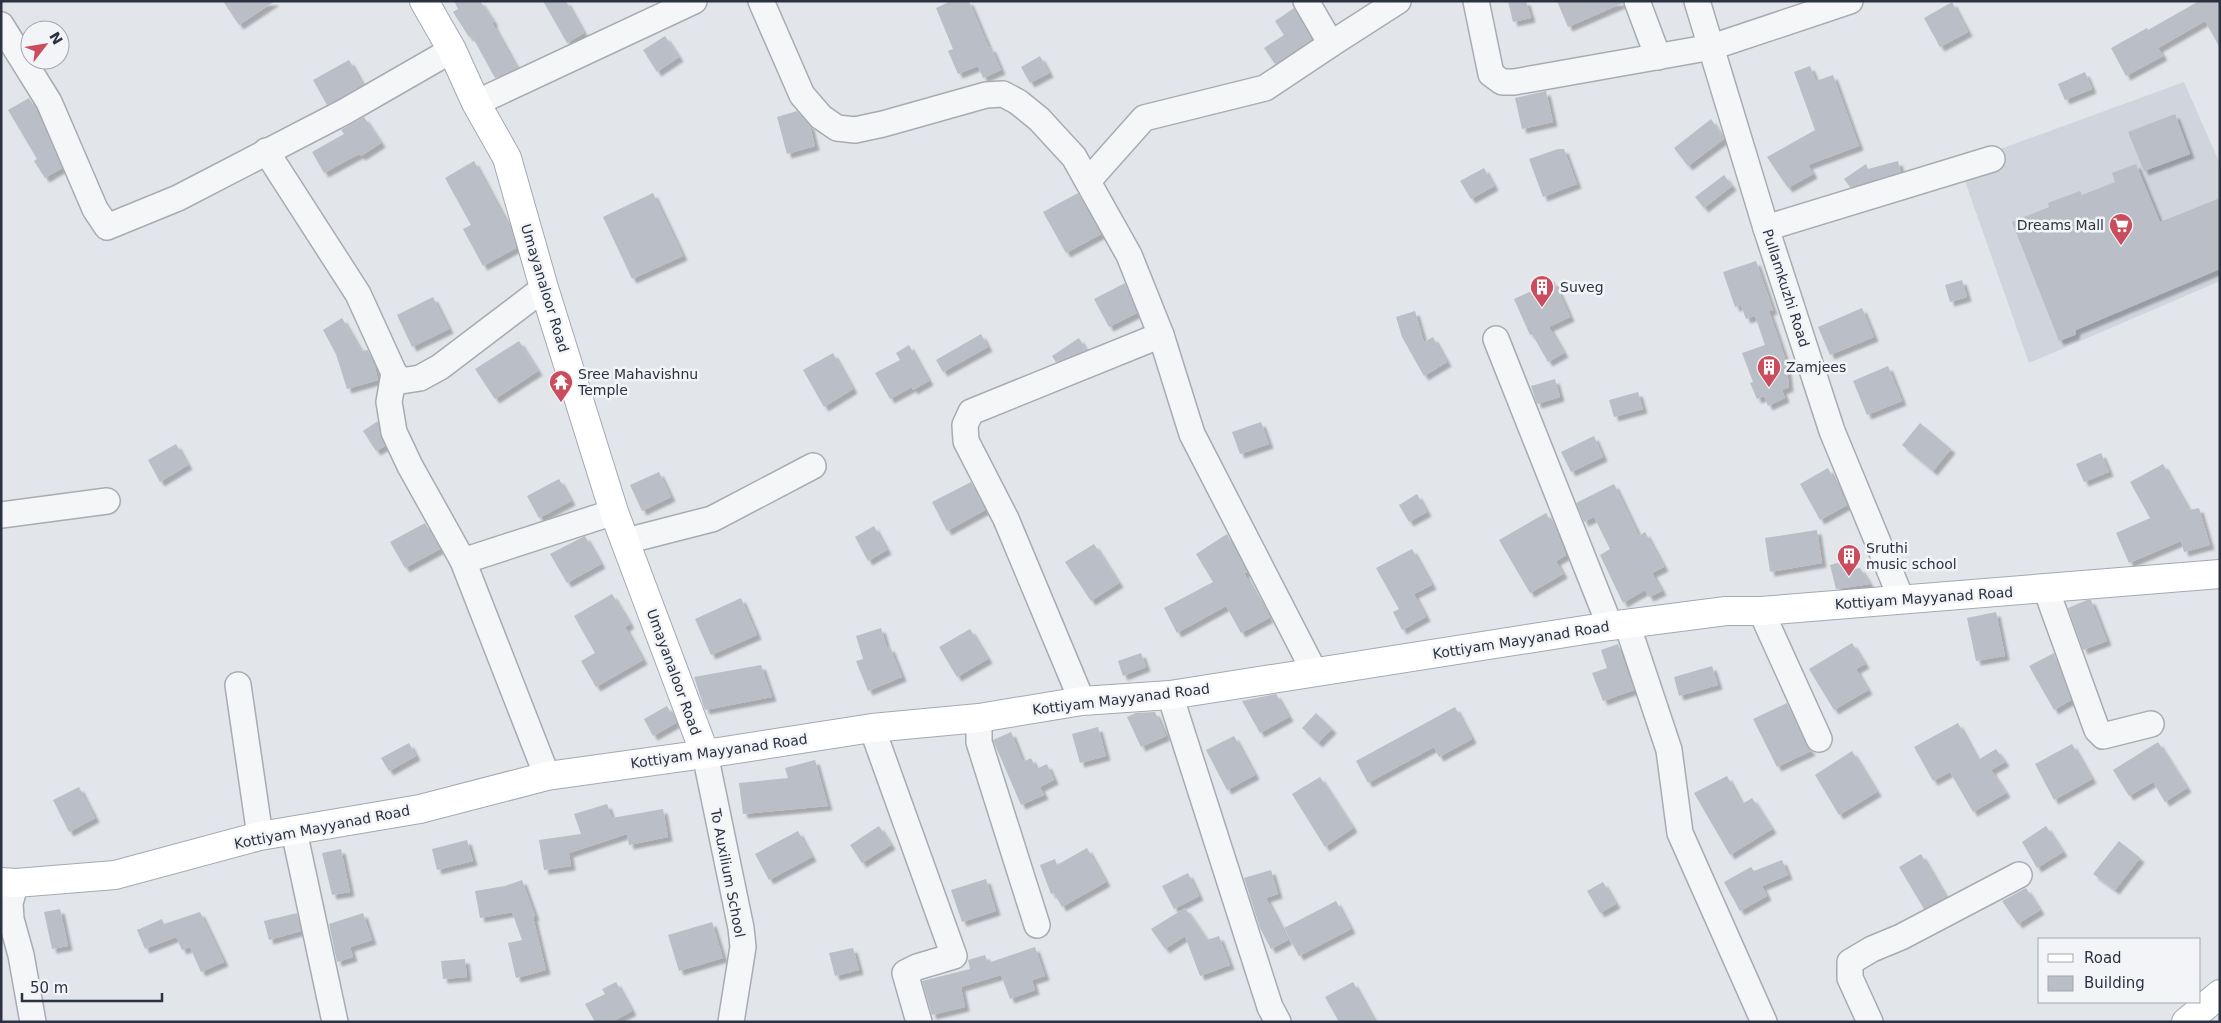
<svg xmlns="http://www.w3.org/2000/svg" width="2221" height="1023" viewBox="0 0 2221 1023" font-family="'DejaVu Sans',sans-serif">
  <defs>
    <filter id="shadow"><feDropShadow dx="4.5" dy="4.5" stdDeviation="1" flood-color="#0004"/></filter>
  </defs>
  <rect width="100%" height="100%" fill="#e2e5ea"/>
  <polygon fill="#d0d4dc" points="2184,82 2220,164 2220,281 2029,363 1959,164"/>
  <g fill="#babec7" filter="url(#shadow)">
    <polygon points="223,1 275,1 239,25"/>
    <polygon points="454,1 480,1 494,22 492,23 517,68 495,78 472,36 469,37 453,12 458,9"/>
    <polygon points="543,1 566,1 584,33 567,43"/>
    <polygon points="951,1 969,1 989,48 991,47 1001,70 983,78 978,66 958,74 948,51 953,49 936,8"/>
    <polygon points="1508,1 1526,1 1531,18 1513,22"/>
    <polygon points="1557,1 1623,1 1623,3 1568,27"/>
    <polygon points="2199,1 2220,1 2220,48 2205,21 2158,48 2163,56 2126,76 2111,48 2147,28 2148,30"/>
    <polygon points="1952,2 1968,32 1940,47 1924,18"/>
    <polygon points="1294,8 1312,40 1275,64 1264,48 1284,35 1275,21"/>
    <polygon points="665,36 679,57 657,72 643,50"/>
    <polygon points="1040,56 1049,73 1030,83 1021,67"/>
    <polygon points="349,60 363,85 327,105 313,80"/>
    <polygon points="1810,66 1816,81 1833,75 1859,146 1808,165 1813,174 1788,188 1767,157 1815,130 1794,72"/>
    <polygon points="2085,72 2092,89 2065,100 2058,84"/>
    <polygon points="1546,91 1553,122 1522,129 1515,98"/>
    <polygon points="29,98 36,109 62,168 45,178 34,161 37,159 8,110"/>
    <polygon points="797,111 810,126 815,146 787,154 777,117"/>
    <polygon points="2175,114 2190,154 2144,171 2128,132"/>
    <polygon points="364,117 381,143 361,156 359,154 324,173 312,152 344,134 341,130"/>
    <polygon points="1711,119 1724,139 1688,166 1674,148"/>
    <polygon points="1558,149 1564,149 1577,184 1543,197 1529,159"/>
    <polygon points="474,161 512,232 516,248 483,266 463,229 471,225 445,178"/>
    <polygon points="1898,161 1901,172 1850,187 1844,179 1866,164 1868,169"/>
    <polygon points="2136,164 2160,222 2220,198 2220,269 2076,330 2075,335 2059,341 2012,222 2049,207 2048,203 2080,191 2082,195 2115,182 2112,173"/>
    <polygon points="1484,168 1494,186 1471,199 1460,181"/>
    <polygon points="1724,175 1732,186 1704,208 1695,197"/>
    <polygon points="653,193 683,256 632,279 603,217"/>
    <polygon points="1078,193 1101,234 1066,253 1043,212"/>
    <polygon points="1756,261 1773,310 1769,311 1786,361 1789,387 1782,390 1785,398 1768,406 1764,396 1757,399 1750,383 1753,382 1742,353 1765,345 1755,316 1746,319 1741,305 1735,307 1723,272"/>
    <polygon points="1962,280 1967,297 1950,302 1945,285"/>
    <polygon points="1554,281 1570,317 1549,327 1564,353 1548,362 1532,334 1530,335 1514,299"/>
    <polygon points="1125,283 1137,313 1109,327 1094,299"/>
    <polygon points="433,297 449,329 412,347 397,315"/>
    <polygon points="1862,308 1874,337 1830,355 1818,327"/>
    <polygon points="1415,311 1424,342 1433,337 1447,362 1424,376 1402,337 1396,317"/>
    <polygon points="342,318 361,351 368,350 375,367 378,380 347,389 336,354 323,330"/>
    <polygon points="981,334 988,347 943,372 936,360"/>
    <polygon points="1079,338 1086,350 1056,362 1052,356"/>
    <polygon points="519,341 538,371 495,399 475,369"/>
    <polygon points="909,345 929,381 913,390 912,387 890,399 875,373 900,360 896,353"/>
    <polygon points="833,353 853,389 824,407 803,370"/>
    <polygon points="1888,366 1902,401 1867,415 1853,381"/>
    <polygon points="1555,379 1560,397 1537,404 1531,386"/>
    <polygon points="1638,392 1643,409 1614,417 1609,400"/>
    <polygon points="378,421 385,446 376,451 363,431"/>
    <polygon points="1261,422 1269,444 1240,454 1232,432"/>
    <polygon points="1920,423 1951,449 1933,471 1902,445"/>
    <polygon points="1594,436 1603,457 1571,472 1561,452"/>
    <polygon points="176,444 188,465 160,482 148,460"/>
    <polygon points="2101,453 2109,472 2084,482 2076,464"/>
    <polygon points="2163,464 2189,510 2199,508 2210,545 2184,552 2181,541 2129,563 2116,533 2150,518 2130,482"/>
    <polygon points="1828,468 1847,505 1820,520 1800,484"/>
    <polygon points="659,472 671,497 642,511 630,485"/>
    <polygon points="559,479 571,501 539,518 527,496"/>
    <polygon points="971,482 985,510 947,531 932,502"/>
    <polygon points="1614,484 1639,536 1645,532 1664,567 1652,573 1662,591 1649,597 1645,590 1623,603 1600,555 1610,549 1594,517 1584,522 1576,503"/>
    <polygon points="1417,494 1427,512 1409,522 1399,505"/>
    <polygon points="1546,513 1557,532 1566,555 1556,561 1563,574 1530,593 1499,540"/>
    <polygon points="425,523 440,549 405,568 390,542"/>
    <polygon points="874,526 887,550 868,561 855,537"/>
    <polygon points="1817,530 1822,563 1770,572 1765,538"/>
    <polygon points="1227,534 1247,572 1244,573 1269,618 1241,633 1226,606 1177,633 1164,608 1213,582 1196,554"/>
    <polygon points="585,536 601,564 567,583 550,554"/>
    <polygon points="1094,544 1119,583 1091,601 1065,562"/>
    <polygon points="1412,549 1432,585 1414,594 1426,617 1402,630 1393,612 1399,609 1376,568"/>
    <polygon points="1848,560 1850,570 1860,568 1870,584 1836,589 1830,565"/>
    <polygon points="612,594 630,624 625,627 643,660 596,687 581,661 595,653 574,616"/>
    <polygon points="741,598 757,635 711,655 695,619"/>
    <polygon points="2087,600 2091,600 2107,641 2083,650 2068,608"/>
    <polygon points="1996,612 2005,656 1976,661 1967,618"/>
    <polygon points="881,628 887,648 890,647 902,677 868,691 856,661 863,659 856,636"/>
    <polygon points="970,629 988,659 957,677 939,647"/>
    <polygon points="1852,643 1865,664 1856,669 1868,690 1834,710 1809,669"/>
    <polygon points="1618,644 1634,690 1603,701 1592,673 1607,668 1601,650"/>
    <polygon points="1141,653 1146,667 1123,676 1118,661"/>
    <polygon points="2054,653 2071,700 2054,710 2029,666"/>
    <polygon points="761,665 772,697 705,710 694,677"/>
    <polygon points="1712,666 1718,685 1679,696 1674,677"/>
    <polygon points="1276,694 1289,717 1260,733 1242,701"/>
    <polygon points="1787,703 1806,745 1811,751 1777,767 1753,719"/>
    <polygon points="667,706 676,723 653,736 644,719"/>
    <polygon points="1455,707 1472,739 1439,757 1434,747 1368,783 1356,761"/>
    <polygon points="1155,712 1166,736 1141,747 1127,717 1136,713"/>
    <polygon points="1316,713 1332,729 1318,743 1302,728"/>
    <polygon points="1958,723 1978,760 1996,749 2005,762 1991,770 2006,793 1973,812 1950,772 1933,781 1914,747"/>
    <polygon points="1098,727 1106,756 1080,763 1072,734"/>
    <polygon points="1011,732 1023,762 1031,758 1036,769 1047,764 1054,780 1040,787 1044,795 1021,805 993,740"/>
    <polygon points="1234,736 1255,775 1227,790 1206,750"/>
    <polygon points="2158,742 2187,788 2165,802 2153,782 2129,796 2113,770"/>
    <polygon points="409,743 416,756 389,771 381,758"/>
    <polygon points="2072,744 2092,779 2054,800 2035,764"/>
    <polygon points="1852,751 1877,792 1839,815 1815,775"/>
    <polygon points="815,760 828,806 743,814 739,783 788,778 785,768"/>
    <polygon points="1727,776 1742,804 1752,798 1772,829 1730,855 1694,793"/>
    <polygon points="1320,777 1353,828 1325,847 1292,794"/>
    <polygon points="79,787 95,818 69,832 53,800"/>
    <polygon points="607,804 612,818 663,809 668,837 629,845 627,834 569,853 571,866 544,870 539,840 581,834 574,814"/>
    <polygon points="879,826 891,845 862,863 850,845"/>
    <polygon points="2046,826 2063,852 2037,868 2022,842"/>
    <polygon points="798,831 812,857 769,880 755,854"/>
    <polygon points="467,840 473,861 437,870 432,849"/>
    <polygon points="2119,841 2140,858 2115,890 2093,874"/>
    <polygon points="1087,848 1106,882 1062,907 1054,893 1051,894 1040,865 1055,859 1057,865"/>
    <polygon points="341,849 350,892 332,895 322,853"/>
    <polygon points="1921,854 1946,897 1924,909 1899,867"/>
    <polygon points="1782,860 1788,875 1762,886 1767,896 1740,911 1724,882 1751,867 1754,871"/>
    <polygon points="1271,870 1278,894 1266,898 1288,940 1271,949 1260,928 1244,878"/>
    <polygon points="1188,873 1199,896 1174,909 1162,886"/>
    <polygon points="986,879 996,911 962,922 951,890"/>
    <polygon points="522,880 535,916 533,917 546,970 516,978 508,943 522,940 512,912 480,918 475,891 505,886"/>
    <polygon points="1603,882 1616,904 1600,913 1587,891"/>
    <polygon points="2026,888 2040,910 2018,924 2002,901"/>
    <polygon points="1336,901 1351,929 1299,956 1284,928"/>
    <polygon points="1185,908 1207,940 1219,936 1230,965 1200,976 1185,936 1165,949 1151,929"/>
    <polygon points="60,909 68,946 52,949 44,912"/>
    <polygon points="200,912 224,962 201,972 190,947 182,950 176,937 145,949 137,930 162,919 164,924"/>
    <polygon points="297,913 301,931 269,940 264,921"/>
    <polygon points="363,913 372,940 350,947 353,957 337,962 329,924"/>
    <polygon points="712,922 723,958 679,971 668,935"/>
    <polygon points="1035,947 1045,976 1032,980 1035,990 1010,999 1001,975 961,987 965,1007 932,1015 922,981 970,969 968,960 985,955 988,963"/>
    <polygon points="853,948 859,970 835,976 829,953"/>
    <polygon points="465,959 467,977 443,979 441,961"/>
    <polygon points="616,982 632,1011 612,1022 595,1022 585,1004 605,994 602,989"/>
    <polygon points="1353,982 1375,1022 1339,1022 1325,997"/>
  </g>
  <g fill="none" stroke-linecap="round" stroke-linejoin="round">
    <g stroke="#a7acb4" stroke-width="28">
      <g id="minor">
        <polyline points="761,1 802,95 821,117 837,128 855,130 883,124 986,95 1003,94 1018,102 1039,119 1074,157 1129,255 1161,335 1192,434 1314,671"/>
        <polyline points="1306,1 1331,44 1398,1"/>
        <polyline points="1476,1 1491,74 1502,82 1514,82 1712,47 1850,1"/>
        <polyline points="1637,1 1658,57"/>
        <polyline points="1697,1 1766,228 1832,431 1901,598"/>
        <polyline points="1,25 49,102 95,209 107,227 178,198 344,112 452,50"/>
        <polyline points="476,103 694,1"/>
        <polyline points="266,151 358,294 394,373 389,402 394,432 410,466 463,561 547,776"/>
        <polyline points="1088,181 1144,118 1265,88 1331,44"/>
        <polyline points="1766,228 1992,159"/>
        <polyline points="1496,339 1610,626"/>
        <polyline points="394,373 401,381 420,378 440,367 544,288"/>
        <polyline points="1,515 107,501"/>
        <polyline points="626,541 712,519 813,466"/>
        <polyline points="463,561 614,512"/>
        <polyline points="2046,589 2097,730 2103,736 2151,724"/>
        <polyline points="1761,611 1819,739"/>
        <polyline points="1627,624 1669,750 1680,833 1764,1022"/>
        <polyline points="238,685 260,836"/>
        <polyline points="1170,695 1270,1007 1278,1022"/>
        <polyline points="1082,701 1006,519 966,441 965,425 971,412 1161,335"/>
        <polyline points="979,718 979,742 1037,925"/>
        <polyline points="872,728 954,956 917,967 905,973 919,1022"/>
        <polyline points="705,754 741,928 743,947 731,1022"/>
        <polyline points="294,831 335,1022"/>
        <polyline points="16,883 10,903 11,919 21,955 33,1022"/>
        <polyline points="1870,1022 1850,978 1850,962 1872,949 1901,937 2019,875"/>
      </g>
    </g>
    <g stroke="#a2a9b6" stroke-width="30">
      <g id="major">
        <polyline points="424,1 452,50 476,103 507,158 544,288 614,512 705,754"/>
        <polyline points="1,882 16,883 115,875 260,836 420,809 547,776 705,754 872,728 979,718 1082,701 1170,695 1610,626 1726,611 1761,611 2220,574"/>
        <polyline points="2186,1022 2220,994"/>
      </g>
    </g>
    <use href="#minor" stroke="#f5f6f8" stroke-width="25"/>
    <use href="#major" stroke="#fff" stroke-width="28"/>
  </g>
  <defs>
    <g id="supermarket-pin" transform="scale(1.25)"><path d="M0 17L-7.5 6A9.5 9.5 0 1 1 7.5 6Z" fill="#ca4c5d" stroke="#f2f4f7"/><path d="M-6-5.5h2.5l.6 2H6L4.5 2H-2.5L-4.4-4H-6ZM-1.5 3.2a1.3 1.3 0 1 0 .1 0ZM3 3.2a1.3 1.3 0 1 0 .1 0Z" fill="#fff"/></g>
    <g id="building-pin" transform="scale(1.25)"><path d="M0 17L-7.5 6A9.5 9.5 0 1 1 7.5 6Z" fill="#ca4c5d" stroke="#f2f4f7"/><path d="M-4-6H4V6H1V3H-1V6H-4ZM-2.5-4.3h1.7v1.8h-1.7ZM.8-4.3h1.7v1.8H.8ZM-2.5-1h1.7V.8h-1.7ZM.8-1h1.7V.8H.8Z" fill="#fff"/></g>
    <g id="temple-pin" transform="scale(1.25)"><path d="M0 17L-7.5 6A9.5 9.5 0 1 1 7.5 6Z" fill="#ca4c5d" stroke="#f2f4f7"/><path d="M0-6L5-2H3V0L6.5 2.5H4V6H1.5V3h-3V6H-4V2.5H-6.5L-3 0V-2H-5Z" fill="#fff"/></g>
  </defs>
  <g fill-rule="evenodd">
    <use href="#supermarket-pin" x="2121" y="225"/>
    <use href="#building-pin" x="1542" y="287"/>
    <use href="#building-pin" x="1769" y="367"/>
    <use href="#temple-pin" x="561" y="382"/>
    <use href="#building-pin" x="1849" y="556"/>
  </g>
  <g text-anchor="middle" stroke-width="5" stroke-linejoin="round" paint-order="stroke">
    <g font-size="14" fill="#2b3342" stroke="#f2f4f7" text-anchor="start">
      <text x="2104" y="230" text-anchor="end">Dreams Mall</text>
      <text x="1560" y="292">Suveg</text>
      <text x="1786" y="372">Zamjees</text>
      <text x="578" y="379">Sree Mahavishnu<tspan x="578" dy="16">Temple</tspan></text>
      <text x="1866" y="553">Sruthi<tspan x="1866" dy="16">music school</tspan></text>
    </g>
    <g font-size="14" fill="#2b3342" stroke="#f2f4f7">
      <text transform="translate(545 288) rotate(73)" y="5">Umayanaloor Road</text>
      <text transform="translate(1786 288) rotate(72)" y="5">Pullamkuzhi Road</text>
      <text transform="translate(1924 598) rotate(-4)" y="5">Kottiyam Mayyanad Road</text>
      <text transform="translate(1521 640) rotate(-9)" y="5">Kottiyam Mayyanad Road</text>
      <text transform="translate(674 672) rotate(70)" y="5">Umayanaloor Road</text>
      <text transform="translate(1121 699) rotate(-7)" y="5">Kottiyam Mayyanad Road</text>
      <text transform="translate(719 751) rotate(-8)" y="5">Kottiyam Mayyanad Road</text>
      <text transform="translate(322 827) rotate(-11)" y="5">Kottiyam Mayyanad Road</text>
      <text transform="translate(728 873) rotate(79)" y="5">To Auxilium School</text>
    </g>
  </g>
  <rect width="2221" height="1023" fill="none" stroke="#2b3342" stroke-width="5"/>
  <rect x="2038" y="938" width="162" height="65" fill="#f2f4f7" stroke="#a2a7af"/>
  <rect x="2048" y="954" width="25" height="8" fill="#ffffff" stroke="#a2a7af"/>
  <text x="2084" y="963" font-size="15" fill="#2b3342">Road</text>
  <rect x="2048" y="976" width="25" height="15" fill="#babec7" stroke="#a2a7af"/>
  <text x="2084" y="988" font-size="15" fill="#2b3342">Building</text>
  <g transform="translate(45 45) rotate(59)"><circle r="24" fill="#f2f4f7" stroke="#a2a7af"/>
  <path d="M0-4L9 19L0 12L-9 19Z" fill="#ca4c5d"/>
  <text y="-8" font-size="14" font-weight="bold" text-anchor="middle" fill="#2b3342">N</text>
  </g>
  <path d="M22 993v8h140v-8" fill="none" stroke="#2b3342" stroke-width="2.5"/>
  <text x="30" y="993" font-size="15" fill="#2b3342" stroke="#f2f4f7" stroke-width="4" paint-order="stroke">50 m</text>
</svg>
